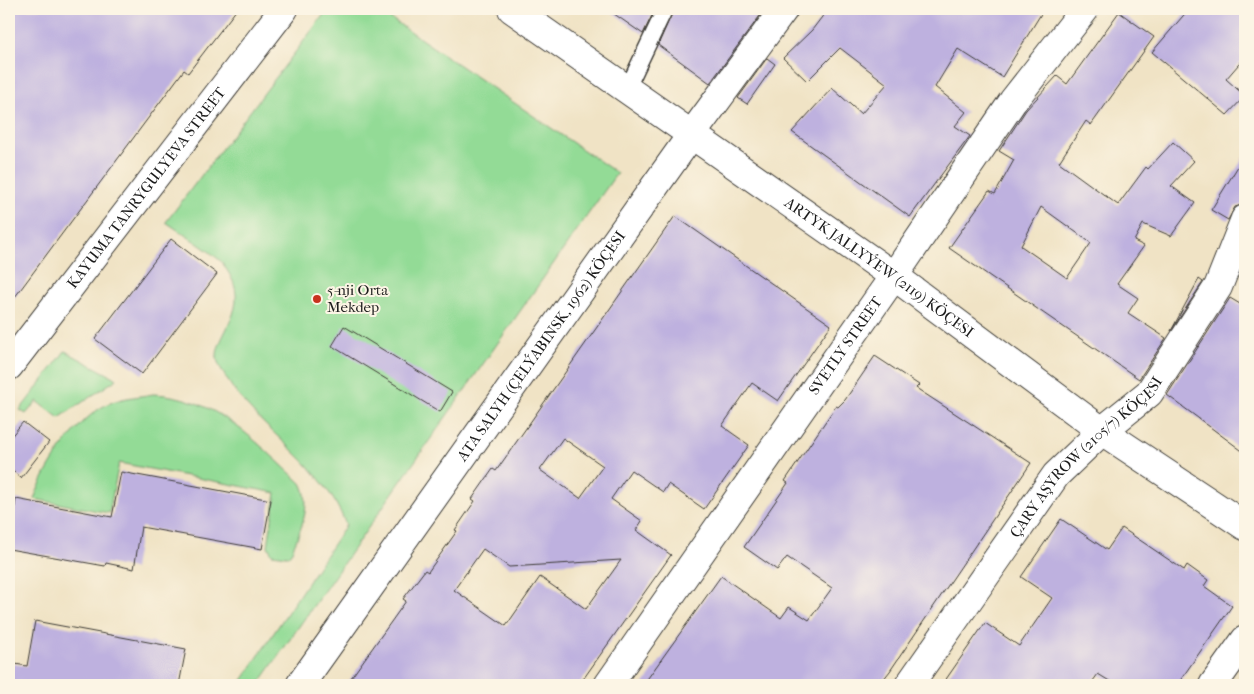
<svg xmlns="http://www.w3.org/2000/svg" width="1254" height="694" viewBox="0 0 1254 694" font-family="'IM FELL French Canon',serif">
  <rect width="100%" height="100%" fill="#fcf5e5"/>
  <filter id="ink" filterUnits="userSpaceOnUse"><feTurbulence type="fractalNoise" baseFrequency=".02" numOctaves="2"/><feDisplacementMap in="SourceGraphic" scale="10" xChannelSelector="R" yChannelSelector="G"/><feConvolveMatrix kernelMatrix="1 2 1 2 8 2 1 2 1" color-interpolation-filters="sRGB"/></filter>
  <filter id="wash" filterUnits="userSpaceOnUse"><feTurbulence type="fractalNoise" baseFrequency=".0096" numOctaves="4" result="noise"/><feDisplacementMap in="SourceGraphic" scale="20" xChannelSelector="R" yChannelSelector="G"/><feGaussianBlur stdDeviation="1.12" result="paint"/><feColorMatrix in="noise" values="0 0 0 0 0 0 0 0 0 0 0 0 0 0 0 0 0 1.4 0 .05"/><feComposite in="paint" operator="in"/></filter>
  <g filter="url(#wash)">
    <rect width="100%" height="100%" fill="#f0e3c5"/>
    <g fill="#93db96" stroke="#587c59">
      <path d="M328 9H377L617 173 258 685H239L346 525C320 455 250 429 219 365 207 341 252 314 230 275 227 271 225 266 222 262 205 247 184 235 166 222Z"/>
      <polygon points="65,351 117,379 59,418 37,401 26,414 20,410"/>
      <path d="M153 394C216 396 257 443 301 483 313 505 300 530 292 551L288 556 272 554 268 546 276 493 119 463 109 513 34 499C45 468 78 417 108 404 122 397 138 397 153 394Z"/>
    </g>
    <g id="blocks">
      <g fill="#beb1df" fill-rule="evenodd">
        <polygon points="9,9 237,9 188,73 184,70 9,305"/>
        <polygon points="607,9 655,9 643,34"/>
        <polygon points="674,9 765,9 710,83 658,45"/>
        <polygon points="828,9 1044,9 1002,77 958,49 935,87 966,112 955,126 970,136 910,217 792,132 832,88 861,114 887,84 840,48 807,81 783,58 812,30"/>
        <polygon points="1189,9 1245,9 1245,57 1226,79 1245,96 1227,115 1152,52"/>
        <path d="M1119 12 1154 37 1091 125 1086 121 1059 162 1118 205 1146 167 1148 169 1173 142 1194 161 1171 186 1195 203 1171 236 1143 224 1134 241 1144 246 1117 284 1138 298 1128 313 1166 338 1139 379 949 248 989 191 995 194 1014 160 999 151 1026 110 1057 76 1067 84ZM1041 207 1091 243 1067 278 1021 246Z"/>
        <polygon points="767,58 775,64 747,104 738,98"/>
        <polygon points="1245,155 1245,204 1235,207 1228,220 1211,210"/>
        <path d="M675 216 831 325 778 401 752 383 722 426 749 445 704 509 668 484 663 492 631 470 611 499 642 521 636 530 671 555 579 685H346L406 601 403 599 425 570 428 572 457 531 455 530 475 501 472 499 493 469 496 471ZM563 438 603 466 580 498 540 470ZM483 549 509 567 621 560 586 609 540 577 506 626 454 590Z"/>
        <polygon points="171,239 217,274 142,374 95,339"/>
        <polygon points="1199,279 1203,282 1171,331"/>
        <polygon points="1230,298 1245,307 1245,453 1167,395"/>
        <polygon points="344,326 452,392 440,412 332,346"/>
        <polygon points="875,356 919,385 916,388 1031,463 890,671 879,685 643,685 721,576 781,618 789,607 809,620 832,588 787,557 777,570 744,547 788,483 785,481 836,406 838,407 845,400"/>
        <polygon points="23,422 49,442 21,478 9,468 9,439"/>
        <polygon points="121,472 271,500 262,549 141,527 134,569 106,563 105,566 9,549 16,499 112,517"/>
        <polygon points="1061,519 1107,550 1122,528 1184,570 1187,565 1208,580 1204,586 1232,606 1177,685 1116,685 1098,674 1090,685 942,685 985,623 1019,646 1052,598 1021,577"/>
        <polygon points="35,621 186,649 179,685 107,685 76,680 76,685 9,685 9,663 27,666"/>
      </g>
    </g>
  </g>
  <g filter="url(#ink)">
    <use href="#blocks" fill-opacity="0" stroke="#3c3a35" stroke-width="1"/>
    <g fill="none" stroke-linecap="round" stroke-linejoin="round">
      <g stroke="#3c3a35" stroke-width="18">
        <polyline id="service" points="627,89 665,9"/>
      </g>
      <g stroke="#3c3a35" stroke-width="30">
        <g id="minor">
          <path id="s1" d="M9 366 284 9"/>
          <path id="s2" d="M300 685 692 134 784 9"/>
          <path id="s3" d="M608 685 894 276 1013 101 1085 9"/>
          <path id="s4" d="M909 685 1056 475 1102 431 1149 393 1218 287 1245 219"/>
          <polyline points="1213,685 1245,640"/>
        </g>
      </g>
      <g stroke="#3c3a35" stroke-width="30">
        <g id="tertiary">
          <path id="s5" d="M512 9 894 276 1102 431 1245 526"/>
        </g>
      </g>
      <use href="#service" stroke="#fff" stroke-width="15"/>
      <use href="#minor" stroke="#fff" stroke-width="28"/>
      <use href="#tertiary" stroke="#fff" stroke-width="28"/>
    </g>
  </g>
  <circle fill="#c8321e" stroke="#fcf5e5" stroke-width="2" cx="317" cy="299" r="5"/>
  <g text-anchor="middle" stroke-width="4" stroke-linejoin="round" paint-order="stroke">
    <g font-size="15" fill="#1c1c1c" stroke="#fcf5e5">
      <text dy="5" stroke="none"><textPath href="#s1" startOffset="225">KAYUMA TANRYGULYEVA STREET</textPath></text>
      <text dy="5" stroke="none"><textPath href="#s5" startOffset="449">ARTYK JALLYÝEW (2119) KÖÇESI</textPath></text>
      <text dy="5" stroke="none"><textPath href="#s2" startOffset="416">ATA SALYH (ÇELÝABINSK, 1962) KÖÇESI</textPath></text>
      <text dy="5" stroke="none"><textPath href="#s3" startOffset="414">SVETLY STREET</textPath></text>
      <text dy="5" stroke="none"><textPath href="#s4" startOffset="290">ÇARY AŞYROW (2105/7) KÖÇESI</textPath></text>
    </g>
    <g font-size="15" fill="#1c1c1c" stroke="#fcf5e5" text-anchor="start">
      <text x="327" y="295">5-nji Orta<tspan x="327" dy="17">Mekdep</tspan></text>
    </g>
  </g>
  <rect width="1254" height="694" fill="none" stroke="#fcf5e5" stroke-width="30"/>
</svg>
